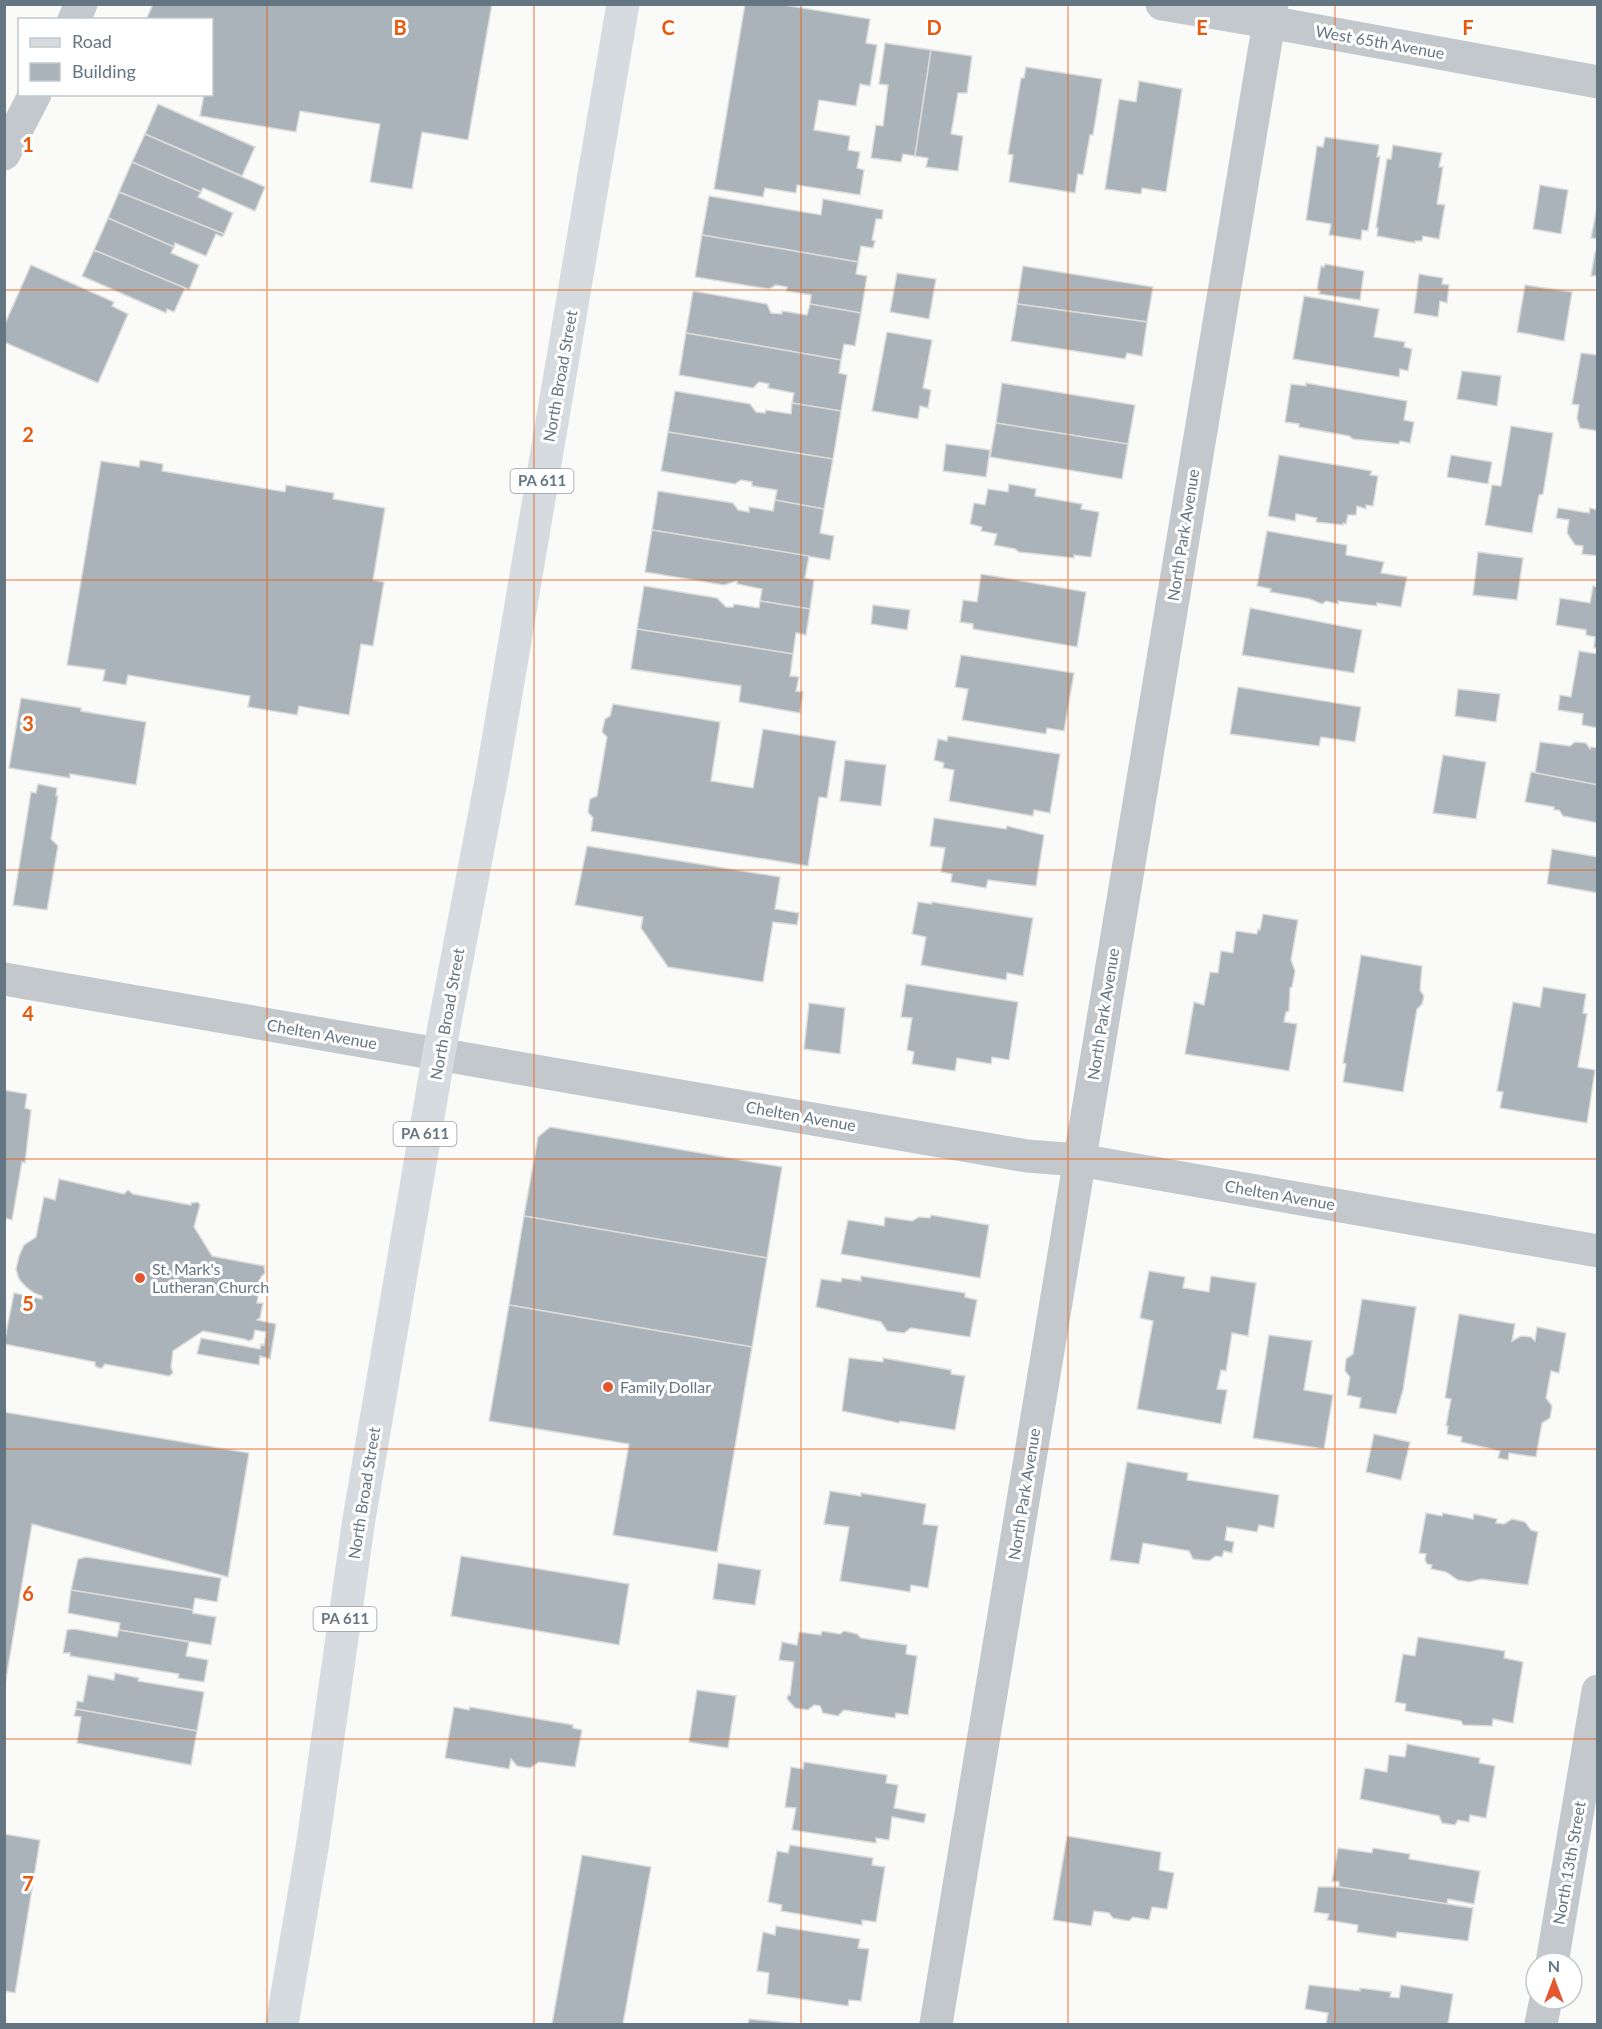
<svg xmlns="http://www.w3.org/2000/svg" width="1602" height="2029" viewBox="0 0 1602 2029" font-family="Lato,sans-serif">
  <rect width="100%" height="100%" fill="#fafaf8"/>
  <g fill="#aab3b9" stroke="#dcdcda" stroke-width="1.5">
    <polygon points="153,4 492,4 468,140 422,132 412,189 370,182 380,124 300,111 296,132 200,116 204,94 212,94 212,20 146,20"/>
    <polygon points="745,4 778,4 870,19 866,43 877,45 870,86 860,84 856,106 819,100 814,130 850,136 848,150 860,152 857,168 864,170 860,195 797,185 796,193 765,188 763,197 714,189"/>
    <polygon points="885,43 931,50 915,156 903,154 901,162 871,158 876,125 883,126 888,85 879,84"/>
    <polygon points="931,50 972,56 967,93 958,93 951,134 963,136 958,171 926,167 928,158 915,156"/>
    <polygon points="1026,67 1102,79 1093,135 1090,135 1083,175 1078,174 1075,193 1009,182 1013,155 1008,154 1021,78 1024,78"/>
    <polygon points="1139,81 1182,89 1166,192 1142,188 1141,194 1105,189 1119,99 1136,102"/>
    <polygon points="158,104 255,147 242,176 145,134"/>
    <polygon points="145,134 265,187 255,211 203,188 201,192 132,162"/>
    <polygon points="1325,137 1379,145 1377,157 1380,156 1368,231 1362,230 1361,240 1329,235 1331,224 1306,220 1317,146 1323,147"/>
    <polygon points="1393,145 1442,153 1439,167 1443,167 1437,204 1445,205 1439,239 1423,236 1422,241 1415,241 1415,243 1377,236 1378,228 1376,228 1387,159 1391,159"/>
    <polygon points="132,162 201,192 198,197 233,213 224,234 119,192"/>
    <polygon points="1540,185 1568,190 1561,234 1533,229"/>
    <polygon points="119,192 224,234 222,237 216,234 206,256 175,243 174,247 108,218"/>
    <polygon points="709,196 821,215 823,199 883,210 882,219 876,219 872,240 875,241 873,248 861,246 858,262 702,235"/>
    <polygon points="1598,202 1598,239 1591,238"/>
    <polygon points="108,218 174,247 171,253 199,265 189,290 94,250"/>
    <polygon points="702,235 858,262 856,274 867,276 861,313 810,304 811,295 786,291 787,287 776,285 769,289 695,277"/>
    <polygon points="94,250 185,288 174,312 167,309 166,313 82,276"/>
    <polygon points="1595,252 1598,253 1598,284 1597,276 1591,276"/>
    <polygon points="1325,264 1364,271 1360,300 1319,294 1320,291 1317,289 1321,266 1324,267"/>
    <polygon points="31,265 114,302 112,306 128,314 98,383 4,342 4,326"/>
    <polygon points="1023,266 1153,287 1147,322 1017,304"/>
    <polygon points="897,273 936,279 929,319 890,312"/>
    <polygon points="1419,274 1443,278 1442,284 1449,285 1447,303 1440,301 1438,317 1414,313"/>
    <polygon points="1525,285 1572,292 1564,341 1517,332"/>
    <polygon points="693,291 767,304 771,313 782,314 782,311 807,315 810,304 861,313 855,346 844,344 841,360 686,333"/>
    <polygon points="1304,296 1379,309 1374,337 1405,342 1404,347 1412,349 1408,371 1400,369 1399,377 1293,359"/>
    <polygon points="1017,304 1147,322 1142,356 1127,353 1125,359 1011,341"/>
    <polygon points="887,332 932,340 923,388 931,390 928,408 920,406 918,419 872,411"/>
    <polygon points="686,333 841,360 839,373 847,375 841,411 792,403 794,393 768,388 769,384 759,382 753,388 679,375"/>
    <polygon points="1581,353 1598,355 1598,431 1580,428 1577,418 1579,405 1572,404"/>
    <polygon points="1462,371 1501,376 1497,406 1457,399"/>
    <polygon points="1002,383 1135,405 1128,444 996,423"/>
    <polygon points="1306,383 1407,401 1404,420 1414,422 1410,443 1400,441 1399,444 1353,439 1349,436 1299,427 1299,424 1285,422 1291,384 1306,386"/>
    <polygon points="675,391 750,404 756,412 765,413 766,410 791,414 792,403 841,411 833,459 668,432"/>
    <polygon points="996,423 1128,444 1122,479 990,457"/>
    <polygon points="1511,426 1553,433 1543,494 1539,495 1532,533 1485,525 1492,485 1501,486"/>
    <polygon points="668,432 833,459 824,509 775,500 777,490 752,486 752,482 741,480 735,484 661,471"/>
    <polygon points="946,444 990,450 986,477 943,471"/>
    <polygon points="1279,455 1372,471 1370,475 1378,476 1373,506 1366,505 1366,509 1357,506 1356,515 1348,515 1346,524 1343,523 1343,525 1316,522 1317,518 1296,514 1295,521 1268,516"/>
    <polygon points="1451,455 1492,462 1488,484 1447,477"/>
    <polygon points="140,460 163,464 162,471 285,492 286,485 334,493 333,499 385,508 373,580 384,582 373,646 361,644 349,715 299,706 297,715 248,707 250,696 128,675 126,685 103,681 105,670 67,665 101,461 139,467"/>
    <polygon points="1009,484 1036,489 1035,496 1082,504 1081,509 1099,512 1091,557 1074,555 1074,558 1019,552 1015,549 994,545 997,534 981,531 982,527 970,524 974,503 985,505 988,489 1008,492"/>
    <polygon points="658,491 733,503 738,510 749,512 749,507 773,511 775,500 824,509 820,533 834,536 830,560 652,530"/>
    <polygon points="1558,508 1589,513 1590,508 1598,510 1598,556 1582,554 1583,546 1575,545 1567,533 1569,520 1556,518"/>
    <polygon points="652,530 809,556 805,578 814,580 810,609 760,601 762,589 737,584 737,581 724,585 645,572"/>
    <polygon points="1267,531 1347,545 1346,555 1384,562 1381,573 1407,577 1401,607 1377,603 1377,606 1338,601 1338,604 1326,601 1322,604 1310,599 1270,592 1271,589 1257,586"/>
    <polygon points="1478,552 1523,558 1517,600 1473,595"/>
    <polygon points="981,574 1086,592 1077,647 973,629 973,624 960,622 963,600 977,602"/>
    <polygon points="644,586 717,598 726,607 733,607 734,604 759,608 760,601 810,609 806,635 796,633 793,654 637,629"/>
    <polygon points="1593,586 1598,587 1598,648 1594,648 1595,637 1586,635 1586,630 1556,625 1560,598 1590,603"/>
    <polygon points="873,605 910,610 907,630 871,624"/>
    <polygon points="1250,608 1362,630 1354,673 1242,655"/>
    <polygon points="637,629 793,654 790,676 799,677 796,691 803,692 800,713 739,702 741,686 631,669"/>
    <polygon points="1579,651 1598,654 1598,728 1582,725 1583,714 1558,710 1560,695 1571,697"/>
    <polygon points="961,655 1074,673 1064,731 1047,728 1046,734 962,720 968,689 955,687"/>
    <polygon points="1238,687 1361,707 1355,742 1321,737 1319,746 1230,734"/>
    <polygon points="1458,689 1500,694 1496,722 1455,716"/>
    <polygon points="21,698 81,708 81,711 146,722 136,785 70,774 70,778 9,768"/>
    <polygon points="613,704 720,722 711,781 753,788 763,729 836,741 827,798 819,797 808,866 591,831 593,818 588,812 590,799 597,796 607,737 602,732 605,719 610,716"/>
    <polygon points="948,736 1060,754 1050,813 1034,810 1033,816 949,801 954,770 943,768 944,763 934,760 938,739 947,741"/>
    <polygon points="1540,742 1570,746 1575,742 1586,743 1590,749 1591,747 1598,748 1598,785 1535,773"/>
    <polygon points="1443,755 1486,762 1476,819 1433,813"/>
    <polygon points="845,760 886,765 881,806 840,801"/>
    <polygon points="1531,772 1598,785 1598,823 1563,816 1559,810 1554,810 1554,807 1525,802"/>
    <polygon points="38,784 57,788 56,796 58,796 51,839 58,846 47,910 13,905 31,792 36,793"/>
    <polygon points="934,818 1006,829 1007,826 1044,835 1036,886 988,880 986,888 951,882 952,874 941,872 945,848 930,846"/>
    <polygon points="587,846 780,877 775,909 799,913 797,925 773,922 763,982 668,967 641,928 643,917 575,905"/>
    <polygon points="1552,849 1598,857 1598,893 1547,884"/>
    <polygon points="918,902 932,904 932,902 1033,918 1023,976 1007,973 1006,980 921,965 926,937 912,934"/>
    <polygon points="1263,914 1298,920 1291,960 1295,971 1292,987 1290,988 1289,1011 1286,1012 1284,1022 1297,1024 1289,1071 1185,1054 1194,1002 1204,1005 1210,972 1218,973 1221,951 1233,953 1236,931 1257,934 1258,929 1260,930"/>
    <polygon points="1361,955 1422,966 1420,990 1424,996 1422,1004 1417,1009 1403,1092 1343,1082 1346,1064 1343,1063"/>
    <polygon points="906,984 1018,1002 1009,1060 992,1057 991,1064 957,1058 955,1071 912,1064 914,1052 907,1050 912,1018 901,1017"/>
    <polygon points="1543,987 1586,994 1583,1013 1587,1014 1578,1067 1595,1070 1587,1123 1500,1108 1503,1092 1497,1091 1513,1002 1540,1007"/>
    <polygon points="809,1003 845,1008 840,1054 804,1049"/>
    <polygon points="4,1090 27,1094 25,1108 31,1110 25,1163 22,1162 12,1220 4,1218"/>
    <polygon points="550,1127 782,1167 767,1258 524,1216 538,1137"/>
    <polygon points="59,1179 124,1194 128,1190 133,1194 191,1205 191,1203 198,1202 200,1205 194,1227 212,1256 264,1266 265,1273 261,1277 257,1303 263,1303 260,1318 257,1320 276,1324 270,1359 260,1356 259,1365 197,1354 201,1338 260,1349 261,1344 264,1345 266,1332 255,1330 253,1339 249,1341 244,1339 203,1331 173,1351 171,1367 173,1373 169,1376 105,1364 102,1368 99,1368 95,1366 95,1362 4,1344 14,1293 42,1299 42,1296 34,1293 25,1286 19,1279 16,1269 19,1256 24,1245 36,1237 44,1197 55,1200"/>
    <polygon points="931,1215 989,1225 980,1278 841,1254 848,1220 884,1226 885,1217 912,1221 919,1217 930,1218"/>
    <polygon points="524,1216 767,1258 752,1347 509,1305"/>
    <polygon points="1149,1271 1185,1277 1183,1288 1209,1292 1211,1276 1256,1283 1248,1336 1232,1333 1226,1371 1221,1370 1217,1389 1227,1390 1221,1424 1137,1409 1153,1321 1140,1318"/>
    <polygon points="861,1276 965,1293 965,1297 977,1300 970,1337 911,1328 904,1333 887,1331 881,1322 816,1307 821,1279 841,1282 842,1278 861,1281"/>
    <polygon points="1362,1299 1416,1307 1403,1390 1396,1414 1359,1408 1361,1398 1347,1395 1350,1377 1345,1371 1346,1359 1353,1354"/>
    <polygon points="509,1305 752,1347 717,1552 613,1535 629,1444 489,1421"/>
    <polygon points="1459,1314 1515,1324 1512,1341 1521,1336 1531,1337 1535,1341 1537,1327 1566,1333 1559,1373 1551,1371 1546,1398 1552,1406 1550,1418 1542,1423 1536,1457 1509,1453 1508,1460 1498,1458 1500,1451 1461,1442 1462,1437 1447,1434 1448,1426 1446,1426 1451,1399 1445,1398"/>
    <polygon points="1269,1335 1312,1341 1304,1390 1333,1395 1324,1449 1253,1438"/>
    <polygon points="849,1358 883,1362 883,1358 951,1370 951,1374 965,1376 955,1430 900,1421 899,1423 842,1411"/>
    <polygon points="4,1412 249,1453 228,1577 32,1524 4,1691"/>
    <polygon points="1374,1434 1410,1442 1401,1480 1366,1472"/>
    <polygon points="1127,1462 1188,1473 1187,1480 1279,1495 1274,1528 1259,1525 1257,1532 1227,1527 1225,1540 1234,1542 1232,1553 1224,1551 1222,1557 1216,1556 1209,1561 1193,1559 1189,1551 1143,1543 1139,1564 1110,1560"/>
    <polygon points="830,1491 861,1496 861,1493 926,1504 923,1524 938,1526 928,1588 911,1585 910,1592 840,1581 849,1527 824,1524"/>
    <polygon points="1426,1513 1442,1516 1443,1513 1473,1519 1474,1514 1497,1519 1496,1523 1504,1524 1512,1519 1525,1522 1531,1530 1538,1532 1528,1585 1481,1579 1469,1582 1458,1580 1446,1572 1431,1569 1432,1565 1427,1564 1425,1560 1426,1554 1419,1553"/>
    <polygon points="461,1556 629,1584 619,1645 451,1616"/>
    <polygon points="86,1557 221,1578 217,1602 195,1598 193,1610 71,1590 78,1559"/>
    <polygon points="718,1563 761,1570 755,1605 713,1599"/>
    <polygon points="71,1590 193,1610 193,1613 216,1617 211,1645 119,1630 120,1623 68,1613"/>
    <polygon points="74,1629 117,1637 119,1630 189,1642 186,1656 208,1660 204,1682 178,1678 179,1674 70,1656 70,1653 63,1653 67,1630"/>
    <polygon points="822,1631 840,1634 844,1631 857,1634 861,1638 907,1645 906,1654 917,1656 908,1715 896,1713 895,1718 844,1710 838,1716 823,1713 820,1706 814,1705 808,1710 795,1708 787,1699 788,1695 790,1695 794,1662 779,1660 782,1642 797,1645 799,1632 821,1635"/>
    <polygon points="1418,1637 1505,1651 1504,1658 1523,1662 1513,1723 1493,1719 1492,1726 1463,1725 1461,1721 1405,1711 1406,1704 1395,1702 1403,1654 1415,1656"/>
    <polygon points="115,1673 139,1678 138,1681 204,1692 197,1731 76,1709 77,1701 83,1702 88,1675 114,1680"/>
    <polygon points="697,1690 736,1696 728,1748 689,1742"/>
    <polygon points="454,1707 469,1710 470,1707 573,1725 573,1728 582,1730 575,1767 539,1762 530,1768 517,1766 511,1759 509,1769 445,1758"/>
    <polygon points="76,1709 197,1731 191,1765 77,1743 81,1717 74,1716"/>
    <polygon points="1407,1744 1480,1758 1479,1763 1495,1766 1486,1818 1470,1815 1469,1822 1458,1820 1455,1825 1442,1823 1439,1816 1360,1799 1365,1768 1387,1772 1389,1755 1405,1757"/>
    <polygon points="804,1762 887,1775 886,1783 898,1785 894,1808 926,1814 924,1823 892,1817 889,1840 876,1838 876,1843 792,1830 796,1808 785,1807 791,1767 803,1769"/>
    <polygon points="4,1834 40,1840 15,1993 4,1991"/>
    <polygon points="1067,1836 1161,1852 1159,1870 1174,1873 1167,1909 1152,1907 1149,1920 1133,1917 1129,1921 1113,1918 1109,1913 1094,1911 1091,1926 1053,1920"/>
    <polygon points="790,1845 873,1858 872,1865 885,1867 876,1922 862,1920 862,1925 781,1911 782,1905 768,1902 777,1851 788,1853"/>
    <polygon points="1338,1848 1372,1853 1373,1848 1410,1854 1409,1859 1480,1871 1474,1904 1448,1899 1447,1904 1339,1887 1339,1882 1332,1881"/>
    <polygon points="582,1855 651,1867 623,2024 552,2024"/>
    <polygon points="1318,1887 1339,1887 1473,1908 1468,1941 1397,1932 1396,1938 1357,1932 1358,1925 1327,1920 1329,1914 1314,1912"/>
    <polygon points="776,1926 860,1939 858,1948 869,1949 861,2001 849,2000 848,2006 767,1994 769,1973 757,1971 763,1932 775,1935"/>
    <polygon points="1309,1985 1360,1991 1360,1988 1391,1992 1390,1997 1399,1998 1401,1985 1453,1994 1448,2024 1326,2024 1328,2013 1305,2009"/>
    <polygon points="749,2019 800,2024 748,2024"/>
  </g>
  <g fill="none" stroke-linecap="round" stroke-linejoin="round">
    <g stroke="#c3c8cc" stroke-width="33">
      <polyline points="1162,4 1269,22 1598,82"/>
      <polyline points="74,20 81,4"/>
      <polyline points="4,154 35,94"/>
      <polyline points="4,979 1027,1156 1079,1160 1598,1251"/>
      <polyline points="1552,1963 1598,1691"/>
      <polyline points="936,2024 1272,4"/>
      <polyline points="1541,2024 1546,1999"/>
    </g>
    <polyline stroke="#d6dbdf" stroke-width="33" points="282,2024 313,1842 359,1519 439,1053 493,770 623,4"/>
  </g>
  <path fill="none" stroke="#e8590c" stroke-width="1.5" stroke-opacity="0.55" d="M267 4V2024M534 4V2024M801 4V2024M1068 4V2024M1335 4V2024M4 290H1598M4 580H1598M4 870H1598M4 1159H1598M4 1449H1598M4 1739H1598"/>
  <g fill="#e4572e" stroke="#fff" stroke-width="2">
    <circle cx="140" cy="1278" r="6"/>
    <circle cx="608" cy="1387" r="6"/>
  </g>
  <g text-anchor="middle" stroke-width="6" stroke-linejoin="round" paint-order="stroke">
    <g fill="#fff" stroke="#939fa8" stroke-width="1.5">
      <rect x="510.5" y="469" width="63" height="24" rx="4.5"/>
      <rect x="393.5" y="1122" width="63" height="24" rx="4.5"/>
      <rect x="313.5" y="1607" width="63" height="24" rx="4.5"/>
    </g>
    <g font-size="15" font-weight="bold" fill="#657683">
      <text x="542" y="486">PA 611</text>
      <text x="425" y="1139">PA 611</text>
      <text x="345" y="1624">PA 611</text>
    </g>
    <g font-size="16" fill="#657683" stroke="#fff">
      <text transform="translate(1380 42) rotate(10)" y="6">West 65th Avenue</text>
      <text transform="translate(560 376) rotate(-80)" y="6">North Broad Street</text>
      <text transform="translate(1183 535) rotate(-81)" y="6">North Park Avenue</text>
      <text transform="translate(447 1014) rotate(-80)" y="6">North Broad Street</text>
      <text transform="translate(1103 1014) rotate(-81)" y="6">North Park Avenue</text>
      <text transform="translate(322 1034) rotate(10)" y="6">Chelten Avenue</text>
      <text transform="translate(801 1116) rotate(10)" y="6">Chelten Avenue</text>
      <text transform="translate(1280 1195) rotate(10)" y="6">Chelten Avenue</text>
      <text transform="translate(364 1493) rotate(-81)" y="6">North Broad Street</text>
      <text transform="translate(1024 1494) rotate(-81)" y="6">North Park Avenue</text>
      <text transform="translate(1569 1863) rotate(-80)" y="6">North 13th Street</text>
    </g>
    <g font-size="16" fill="#657683" stroke="#fff" text-anchor="start">
      <text x="152" y="1275">St. Mark's<tspan x="152" dy="18">Lutheran Church</tspan></text>
      <text x="620" y="1393">Family Dollar</text>
    </g>
  </g>
  <g font-size="20" text-anchor="middle" font-weight="bold" fill="#e8590c" stroke="#fff" stroke-width="6" stroke-linejoin="round" paint-order="stroke">
    <text x="400" y="35">B</text>
    <text x="668" y="35">C</text>
    <text x="934" y="35">D</text>
    <text x="1202" y="35">E</text>
    <text x="1468" y="35">F</text>
    <text x="28" y="152">1</text>
    <text x="28" y="442">2</text>
    <text x="28" y="731">3</text>
    <text x="28" y="1021">4</text>
    <text x="28" y="1311">5</text>
    <text x="28" y="1601">6</text>
    <text x="28" y="1891">7</text>
  </g>
  <rect width="1602" height="2029" fill="none" stroke="#657683" stroke-width="12"/>
  <rect x="18" y="18" width="195" height="78" fill="#ffffff" stroke="#c1c8cd" stroke-width="1.5"/>
  <rect x="30" y="38" width="30" height="9" fill="#d6dbdf" stroke="#c1c8cd" stroke-width="1.5"/>
  <text x="72" y="48" font-size="18" fill="#657683">Road</text>
  <rect x="30" y="63" width="30" height="18" fill="#aab3b9" stroke="#c1c8cd" stroke-width="1.5"/>
  <text x="72" y="78" font-size="18" fill="#657683">Building</text>
  <g transform="translate(1554 1981)"><circle r="28" fill="#ffffff" stroke="#c1c8cd" stroke-width="1.5"/>
  <path d="M0-4.5L10 22L0 15L-10 22Z" fill="#e4572e"/>
  <text y="-9" font-size="16" font-weight="bold" text-anchor="middle" fill="#657683">N</text>
  </g>
</svg>
